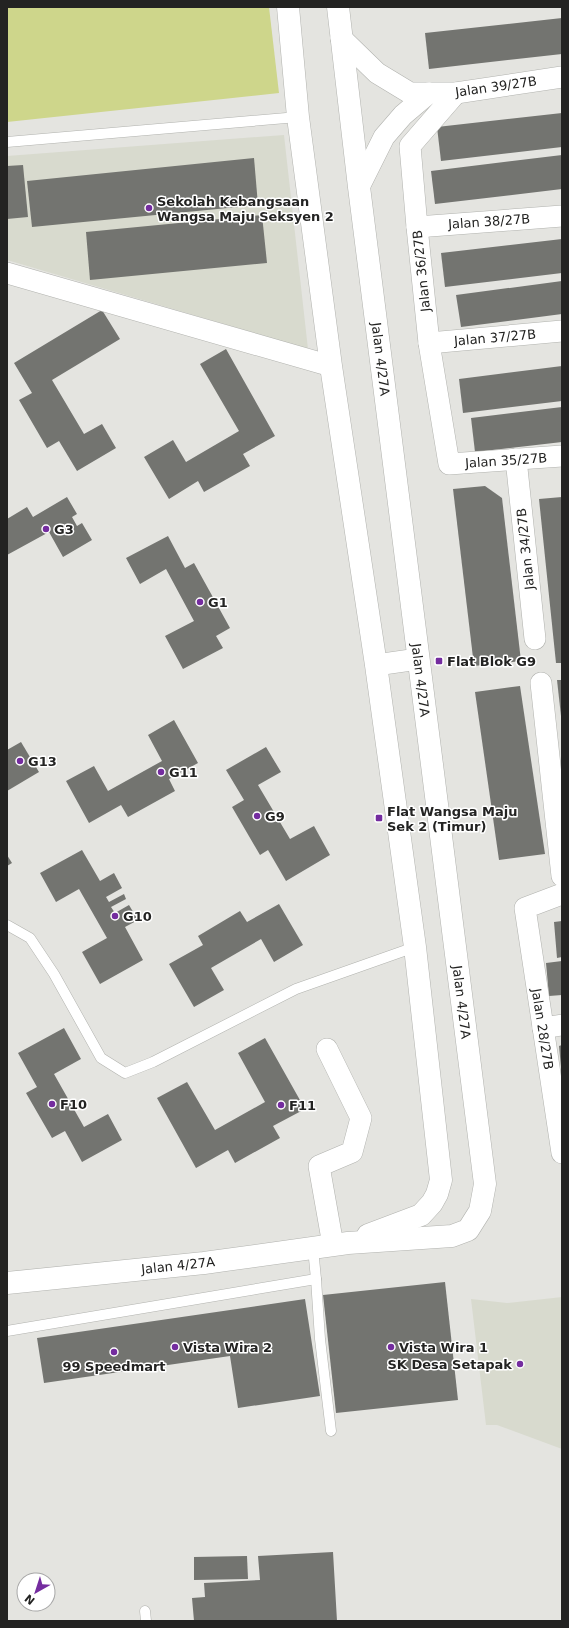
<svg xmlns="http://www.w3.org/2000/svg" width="569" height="1628" viewBox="0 0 569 1628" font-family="'DejaVu Sans',sans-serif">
  <rect width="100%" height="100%" fill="#e4e4e0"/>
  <g fill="#d8dace">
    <polygon points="284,135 308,349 7,260 7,156"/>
    <polygon points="562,1297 562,1449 497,1425 486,1425 471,1299 507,1303"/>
  </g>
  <polygon fill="#ced68b" points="7,7 269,7 279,93 7,122"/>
  <g fill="#737470">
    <polygon points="562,18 562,54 429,69 425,33"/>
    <polygon points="562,113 562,147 441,161 437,127"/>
    <polygon points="562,155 562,189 435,204 431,171"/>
    <polygon points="254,158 258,205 32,227 27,181"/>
    <polygon points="23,165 28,217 7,219 7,166"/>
    <polygon points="262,215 267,263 90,280 86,232"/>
    <polygon points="562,239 562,273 445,287 441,253"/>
    <polygon points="562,281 562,314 461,327 456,295"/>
    <polygon points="102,310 120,339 52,380 84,434 102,424 116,448 77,471 59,441 47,448 19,400 32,393 14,363"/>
    <polygon points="226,349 275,436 243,454 250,466 204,492 198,481 169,499 144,457 173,440 186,462 239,431 200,364"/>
    <polygon points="562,366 562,401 463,413 459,379"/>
    <polygon points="562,407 562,442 475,452 471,418"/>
    <polygon points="485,486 502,498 521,661 474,666 453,489"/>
    <polygon points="67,497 77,514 72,517 77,526 82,523 92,540 63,557 49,532 7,555 7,519 27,507 33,517"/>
    <polygon points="562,497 562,663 556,663 539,499"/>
    <polygon points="168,536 185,568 194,563 230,628 216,636 223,648 183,669 165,636 194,621 166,569 140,584 126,558"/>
    <polygon points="557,680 562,680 562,716 561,716"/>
    <polygon points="520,686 545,854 499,860 475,692"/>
    <polygon points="174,720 198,763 169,779 175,791 128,817 121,805 89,823 66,781 94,766 108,791 162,761 148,735"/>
    <polygon points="21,742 39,772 7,791 7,750"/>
    <polygon points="266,747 281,772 258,785 290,839 314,826 330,855 286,881 268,850 260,855 232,807 244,800 226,770"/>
    <polygon points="82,850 100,881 114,873 122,888 106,897 109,902 124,894 126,899 111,907 115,913 129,905 138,920 125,927 143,960 100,984 82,952 107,938 79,889 56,902 40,873"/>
    <polygon points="7,855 12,863 7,866"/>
    <polygon points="279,904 303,945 274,962 261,939 211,968 224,990 194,1007 169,964 203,945 198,936 240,911 247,922"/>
    <polygon points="562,921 562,957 557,958 554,922"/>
    <polygon points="562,961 562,995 549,996 546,963"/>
    <polygon points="64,1028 81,1059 54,1074 84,1127 108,1114 122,1140 82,1162 65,1131 52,1138 26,1093 37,1087 18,1053"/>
    <polygon points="265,1038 305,1109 273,1126 280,1138 235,1163 228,1150 196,1168 157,1098 187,1082 215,1130 265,1102 238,1053"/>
    <polygon points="562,1045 562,1067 561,1067 559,1046"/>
    <polygon points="445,1282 458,1400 336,1413 323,1295"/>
    <polygon points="305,1299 320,1396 238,1408 230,1356 44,1383 37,1338"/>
    <polygon points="333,1552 337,1621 194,1621 192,1598 205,1597 204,1583 260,1580 258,1556"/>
    <polygon points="247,1556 248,1579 194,1580 194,1557"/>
  </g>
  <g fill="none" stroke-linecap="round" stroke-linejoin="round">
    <g stroke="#b1b2ae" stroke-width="11">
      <g id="service">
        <polyline points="7,142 298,117"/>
        <polyline points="7,925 30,938 54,974 101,1058 125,1073 153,1062 296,989 415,947"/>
        <polyline points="313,1248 316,1279 320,1339 331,1431"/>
        <polyline points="7,1331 316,1279"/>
        <polyline points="145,1611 146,1621"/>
      </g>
    </g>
    <g stroke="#b1b2ae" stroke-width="22">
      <g id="minor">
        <polyline points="341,38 377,73 410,93 456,93 562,77"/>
        <polyline points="456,93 410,146 417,227 429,343 449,464 562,456"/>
        <polyline points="359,187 384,137 403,115 429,93"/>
        <polyline points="417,227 562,216"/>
        <polyline points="7,273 331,366"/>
        <polyline points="429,343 562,331"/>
        <polyline points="516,459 535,639"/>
        <polyline points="376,665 418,659"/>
        <polyline points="541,683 562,876"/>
        <polyline points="562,894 525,908 562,1153"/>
        <polyline points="543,1028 562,1025"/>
        <polyline points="327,1049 361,1118 352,1152 319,1166 333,1245"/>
      </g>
    </g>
    <g stroke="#b1b2ae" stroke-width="23">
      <g id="tertiary">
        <polyline points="288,7 298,117 331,366 376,665 415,947 441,1180 437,1194 432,1203 421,1215 368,1235"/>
        <polyline points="7,1283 204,1263 348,1243 452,1236 468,1230 480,1211 485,1184 359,187 338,7"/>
      </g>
    </g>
    <use href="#service" stroke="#fff" stroke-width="10"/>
    <use href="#minor" stroke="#fff" stroke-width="21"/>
    <use href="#tertiary" stroke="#fff" stroke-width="22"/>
  </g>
  <g fill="#742c9f" stroke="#fff" stroke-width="1.5">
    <circle cx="149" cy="208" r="4"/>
    <circle cx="46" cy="529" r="4"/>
    <circle cx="200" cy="602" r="4"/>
    <rect x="435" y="657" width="8" height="8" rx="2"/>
    <circle cx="20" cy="761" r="4"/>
    <circle cx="161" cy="772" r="4"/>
    <circle cx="257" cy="816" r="4"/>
    <rect x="375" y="814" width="8" height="8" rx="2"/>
    <circle cx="115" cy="916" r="4"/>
    <circle cx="52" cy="1104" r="4"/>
    <circle cx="281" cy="1105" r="4"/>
    <circle cx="175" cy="1347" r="4"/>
    <circle cx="391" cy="1347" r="4"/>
    <circle cx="114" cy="1352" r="4"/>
    <circle cx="520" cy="1364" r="4"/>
  </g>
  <g text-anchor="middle" stroke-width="3" stroke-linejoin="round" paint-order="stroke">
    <g font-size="13" fill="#232322" stroke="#fff">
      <text transform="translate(496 86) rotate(-8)" y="5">Jalan 39/27B</text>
      <text transform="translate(489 221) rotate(-4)" y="5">Jalan 38/27B</text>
      <text transform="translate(421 271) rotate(-96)" y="5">Jalan 36/27B</text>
      <text transform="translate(495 337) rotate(-5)" y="5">Jalan 37/27B</text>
      <text transform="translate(381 359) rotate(83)" y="5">Jalan 4/27A</text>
      <text transform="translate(506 460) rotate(-4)" y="5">Jalan 35/27B</text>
      <text transform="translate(525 549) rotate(-96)" y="5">Jalan 34/27B</text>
      <text transform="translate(421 680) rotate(83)" y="5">Jalan 4/27A</text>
      <text transform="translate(462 1002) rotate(83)" y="5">Jalan 4/27A</text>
      <text transform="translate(543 1029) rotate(81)" y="5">Jalan 28/27B</text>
      <text transform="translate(178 1265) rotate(-6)" y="5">Jalan 4/27A</text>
    </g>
    <g font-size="13" font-weight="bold" fill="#232322" stroke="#fff" text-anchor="start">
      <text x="157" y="206">Sekolah Kebangsaan<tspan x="157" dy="15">Wangsa Maju Seksyen 2</tspan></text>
      <text x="54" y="534">G3</text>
      <text x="208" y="607">G1</text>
      <text x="447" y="666">Flat Blok G9</text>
      <text x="28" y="766">G13</text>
      <text x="169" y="777">G11</text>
      <text x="387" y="816">Flat Wangsa Maju<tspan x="387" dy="15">Sek 2 (Timur)</tspan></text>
      <text x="265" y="821">G9</text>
      <text x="123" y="921">G10</text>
      <text x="60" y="1109">F10</text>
      <text x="289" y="1110">F11</text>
      <text x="183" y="1352">Vista Wira 2</text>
      <text x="399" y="1352">Vista Wira 1</text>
      <text x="512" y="1369" text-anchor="end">SK Desa Setapak</text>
      <text x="114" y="1371" text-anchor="middle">99 Speedmart</text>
    </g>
  </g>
  <rect width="569" height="1628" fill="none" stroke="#232322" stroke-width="16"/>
  <g transform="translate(36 1592) rotate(219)"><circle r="19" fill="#ffffff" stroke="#a7a7a7"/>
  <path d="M0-3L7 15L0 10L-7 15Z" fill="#742c9f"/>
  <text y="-6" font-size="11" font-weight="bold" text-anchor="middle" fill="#232322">N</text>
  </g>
</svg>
